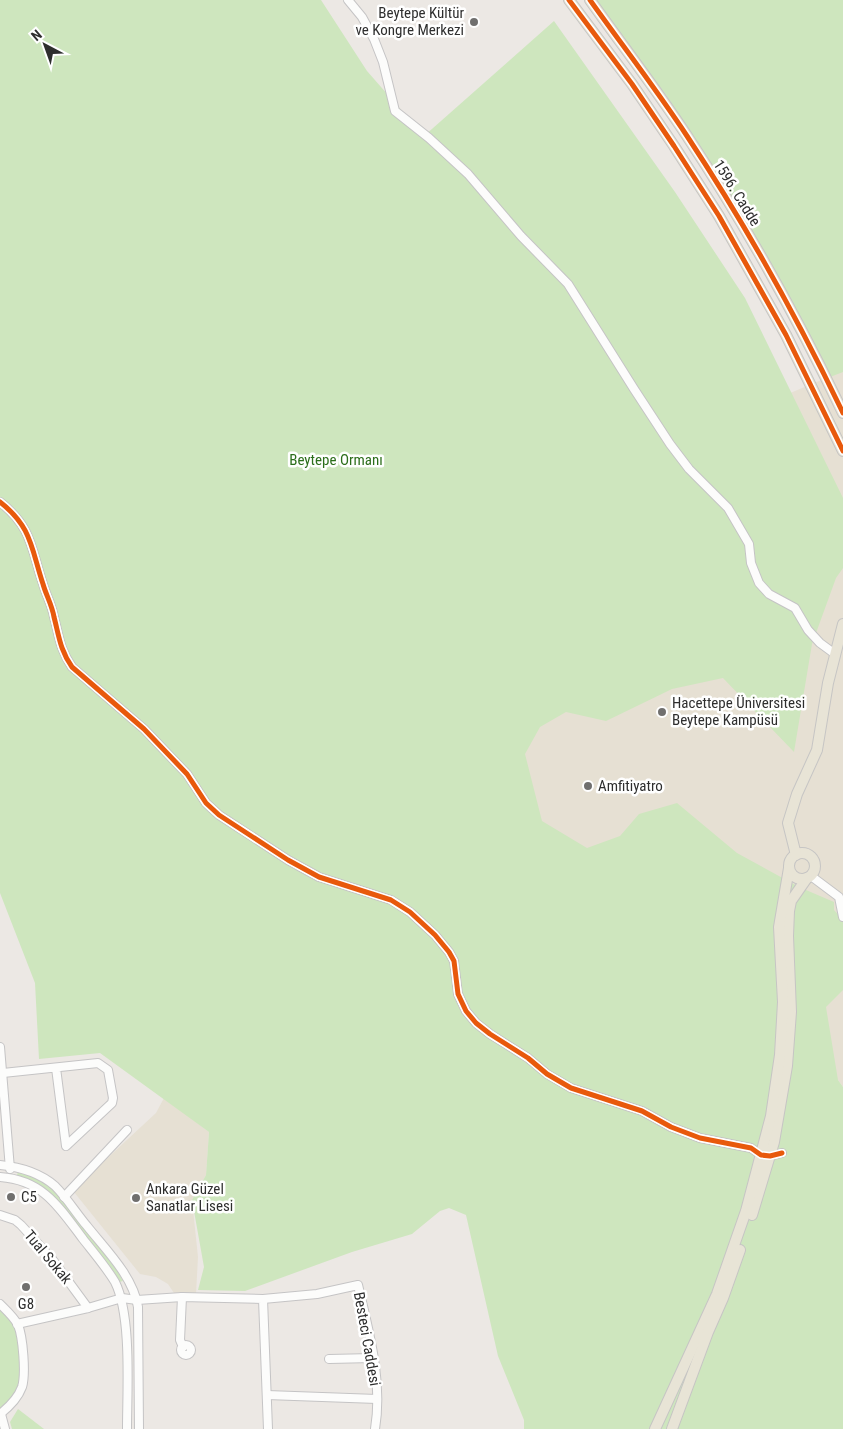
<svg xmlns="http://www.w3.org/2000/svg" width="843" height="1429" viewBox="0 0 843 1429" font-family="'Roboto Condensed',sans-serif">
  <rect width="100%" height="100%" fill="#ece8e4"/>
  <g fill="#e6e0d3">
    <polygon points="843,371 843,1087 721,916 550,874 459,631 730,418"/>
    <polygon points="164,1098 209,1132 206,1175 192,1200 198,1257 196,1294 174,1293 168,1284 156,1277 140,1274 74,1192 77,1187 100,1165 156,1113"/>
  </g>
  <g fill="#cee6be">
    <polygon points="0,0 321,0 367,71 424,136 554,21 675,192 745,298 843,498 843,568 836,578 812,644 794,752 723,678 672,689 606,721 566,712 540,727 525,754 542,821 587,848 620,836 639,814 677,803 737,853 799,887 834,902 834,910 843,920 843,990 826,1007 838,1080 843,1087 843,1429 524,1429 524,1420 498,1356 466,1215 449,1208 440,1211 412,1234 352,1252 245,1291 198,1290 204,1267 192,1200 206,1175 209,1132 100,1053 39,1059 35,983 0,893"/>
    <polygon points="594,0 843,0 843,372 830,377 727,188 666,95"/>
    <polygon points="18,1172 33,1177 54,1189 115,1267 123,1281 119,1282 52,1195 43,1187 19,1176 17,1175"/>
    <polygon points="0,1304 17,1324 22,1386 0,1414"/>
    <polygon points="18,1409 44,1429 12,1429 10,1422"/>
  </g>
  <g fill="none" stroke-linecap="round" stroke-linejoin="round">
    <g stroke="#c5c4c5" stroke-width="10">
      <g id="minor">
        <polyline points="348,0 362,17 374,39 383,62 395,111 429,138 468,174 521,236 568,284 634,389 670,444 689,469 728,508 749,544 751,563 759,583 769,594 795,608 808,630 820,643 835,654"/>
        <path d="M0 502C32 527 31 548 43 584 46 595 52 605 54 617 59 636 60 650 72 667L144 729 187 774 206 803 219 815 288 860 319 877 391 900 410 912 435 935 449 952 454 961 458 994 466 1011 476 1023 490 1034 528 1058 547 1074 571 1088 642 1111 671 1127 700 1138 751 1148 761 1155 770 1156 782 1153"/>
        <polyline points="811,876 839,897 843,917"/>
        <polyline points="0,1047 10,1169"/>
        <polyline points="3,1073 98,1063 108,1070 113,1098 112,1103 66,1146 56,1068"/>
        <path d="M0 1165C20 1167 40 1173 55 1186 67 1198 76 1213 87 1226 106 1250 133 1276 138 1307L139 1429"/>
        <path d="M0 1177C43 1180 59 1207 83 1239 94 1253 106 1267 115 1282 132 1316 127 1390 127 1429"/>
        <polyline points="64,1197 127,1130"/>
        <polyline points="0,1215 15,1220 21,1225 52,1259 88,1308"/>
        <polyline points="182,1297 180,1340 183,1347"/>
        <path d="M263 1299 317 1294 358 1285C369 1332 383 1381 375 1429"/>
        <path d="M0 1304C6 1310 14 1317 18 1325 23 1337 26 1374 22 1387 18 1398 9 1407 0 1414"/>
        <polyline points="17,1324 88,1308 122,1298 137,1300 182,1297 263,1299 268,1429"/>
        <circle cx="186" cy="1350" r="5"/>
        <polyline points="329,1359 373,1358"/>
        <polyline points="267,1395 377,1399"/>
        <polyline points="1,1414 5,1429"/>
      </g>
    </g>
    <g stroke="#c6c5c4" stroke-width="12">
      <g id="major">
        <polyline points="569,0 632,84 674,146 719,216 786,335 843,451"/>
        <path d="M590 0C622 45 656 89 687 136 745 224 797 317 843 413"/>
        <circle cx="802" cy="866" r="13"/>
        <polyline points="796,855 788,823 797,794 817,750 828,683 843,624"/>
        <polyline points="752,1215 774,1142 787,1066 791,1012 788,936 789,911 791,901 807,878"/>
        <polyline points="655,1429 717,1294 746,1211 771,1116 780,1055 783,1002 779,927 789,868"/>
        <polyline points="672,1429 708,1332 723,1298 740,1250"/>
      </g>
    </g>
    <use href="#minor" stroke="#fcfcfb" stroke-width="8"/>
    <use href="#major" stroke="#e8e4d6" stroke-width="10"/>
    <g stroke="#fff" stroke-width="8">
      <g id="cycleway">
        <polyline points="569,0 632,84 674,146 719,216 786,335 843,451"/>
        <path d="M590 0C622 45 656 89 687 136 745 224 797 317 843 413"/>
        <path d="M0 502C32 527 31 548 43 584 46 595 52 605 54 617 59 636 60 650 72 667L144 729 187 774 206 803 219 815 288 860 319 877 391 900 410 912 435 935 449 952 454 961 458 994 466 1011 476 1023 490 1034 528 1058 547 1074 571 1088 642 1111 671 1127 700 1138 751 1148 761 1155 770 1156 782 1153"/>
      </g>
    </g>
    <use href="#cycleway" stroke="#e8590c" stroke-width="5"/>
  </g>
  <g fill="#706f6e" stroke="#fff" stroke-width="2">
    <circle cx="474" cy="22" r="5"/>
    <circle cx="662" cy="712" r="5"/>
    <circle cx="588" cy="786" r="5"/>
    <circle cx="11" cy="1197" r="5"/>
    <circle cx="136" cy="1198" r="5"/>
    <circle cx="26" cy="1287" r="5"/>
  </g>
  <g text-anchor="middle" stroke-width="5" stroke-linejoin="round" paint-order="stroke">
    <g font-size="15" fill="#2e2e2e" stroke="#fff" text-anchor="start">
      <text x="464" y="18" text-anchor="end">Beytepe Kültür<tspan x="464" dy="17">ve Kongre Merkezi</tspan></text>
      <text x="672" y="708">Hacettepe Üniversitesi<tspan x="672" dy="17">Beytepe Kampüsü</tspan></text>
      <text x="598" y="791">Amfitiyatro</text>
      <text x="146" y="1194">Ankara Güzel<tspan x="146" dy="17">Sanatlar Lisesi</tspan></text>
      <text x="21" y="1202">C5</text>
      <text x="26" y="1309" text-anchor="middle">G8</text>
    </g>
    <g font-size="15" fill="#2e2e2e" stroke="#fff">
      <text transform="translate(737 193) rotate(58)" y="5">1596. Cadde</text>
      <text transform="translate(48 1257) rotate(50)" y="5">Tual Sokak</text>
      <text transform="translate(367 1339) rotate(80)" y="5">Besteci Caddesi</text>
    </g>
    <g font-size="15" fill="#2c6e1b" stroke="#fff">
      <text x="336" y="465">Beytepe Ormanı</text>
    </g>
  </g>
  <g transform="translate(45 45) rotate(319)" stroke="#ffffff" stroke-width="4" paint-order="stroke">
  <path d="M0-4L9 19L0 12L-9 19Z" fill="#2e2e2e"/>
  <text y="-8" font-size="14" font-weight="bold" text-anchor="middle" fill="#2e2e2e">N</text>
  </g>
</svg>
